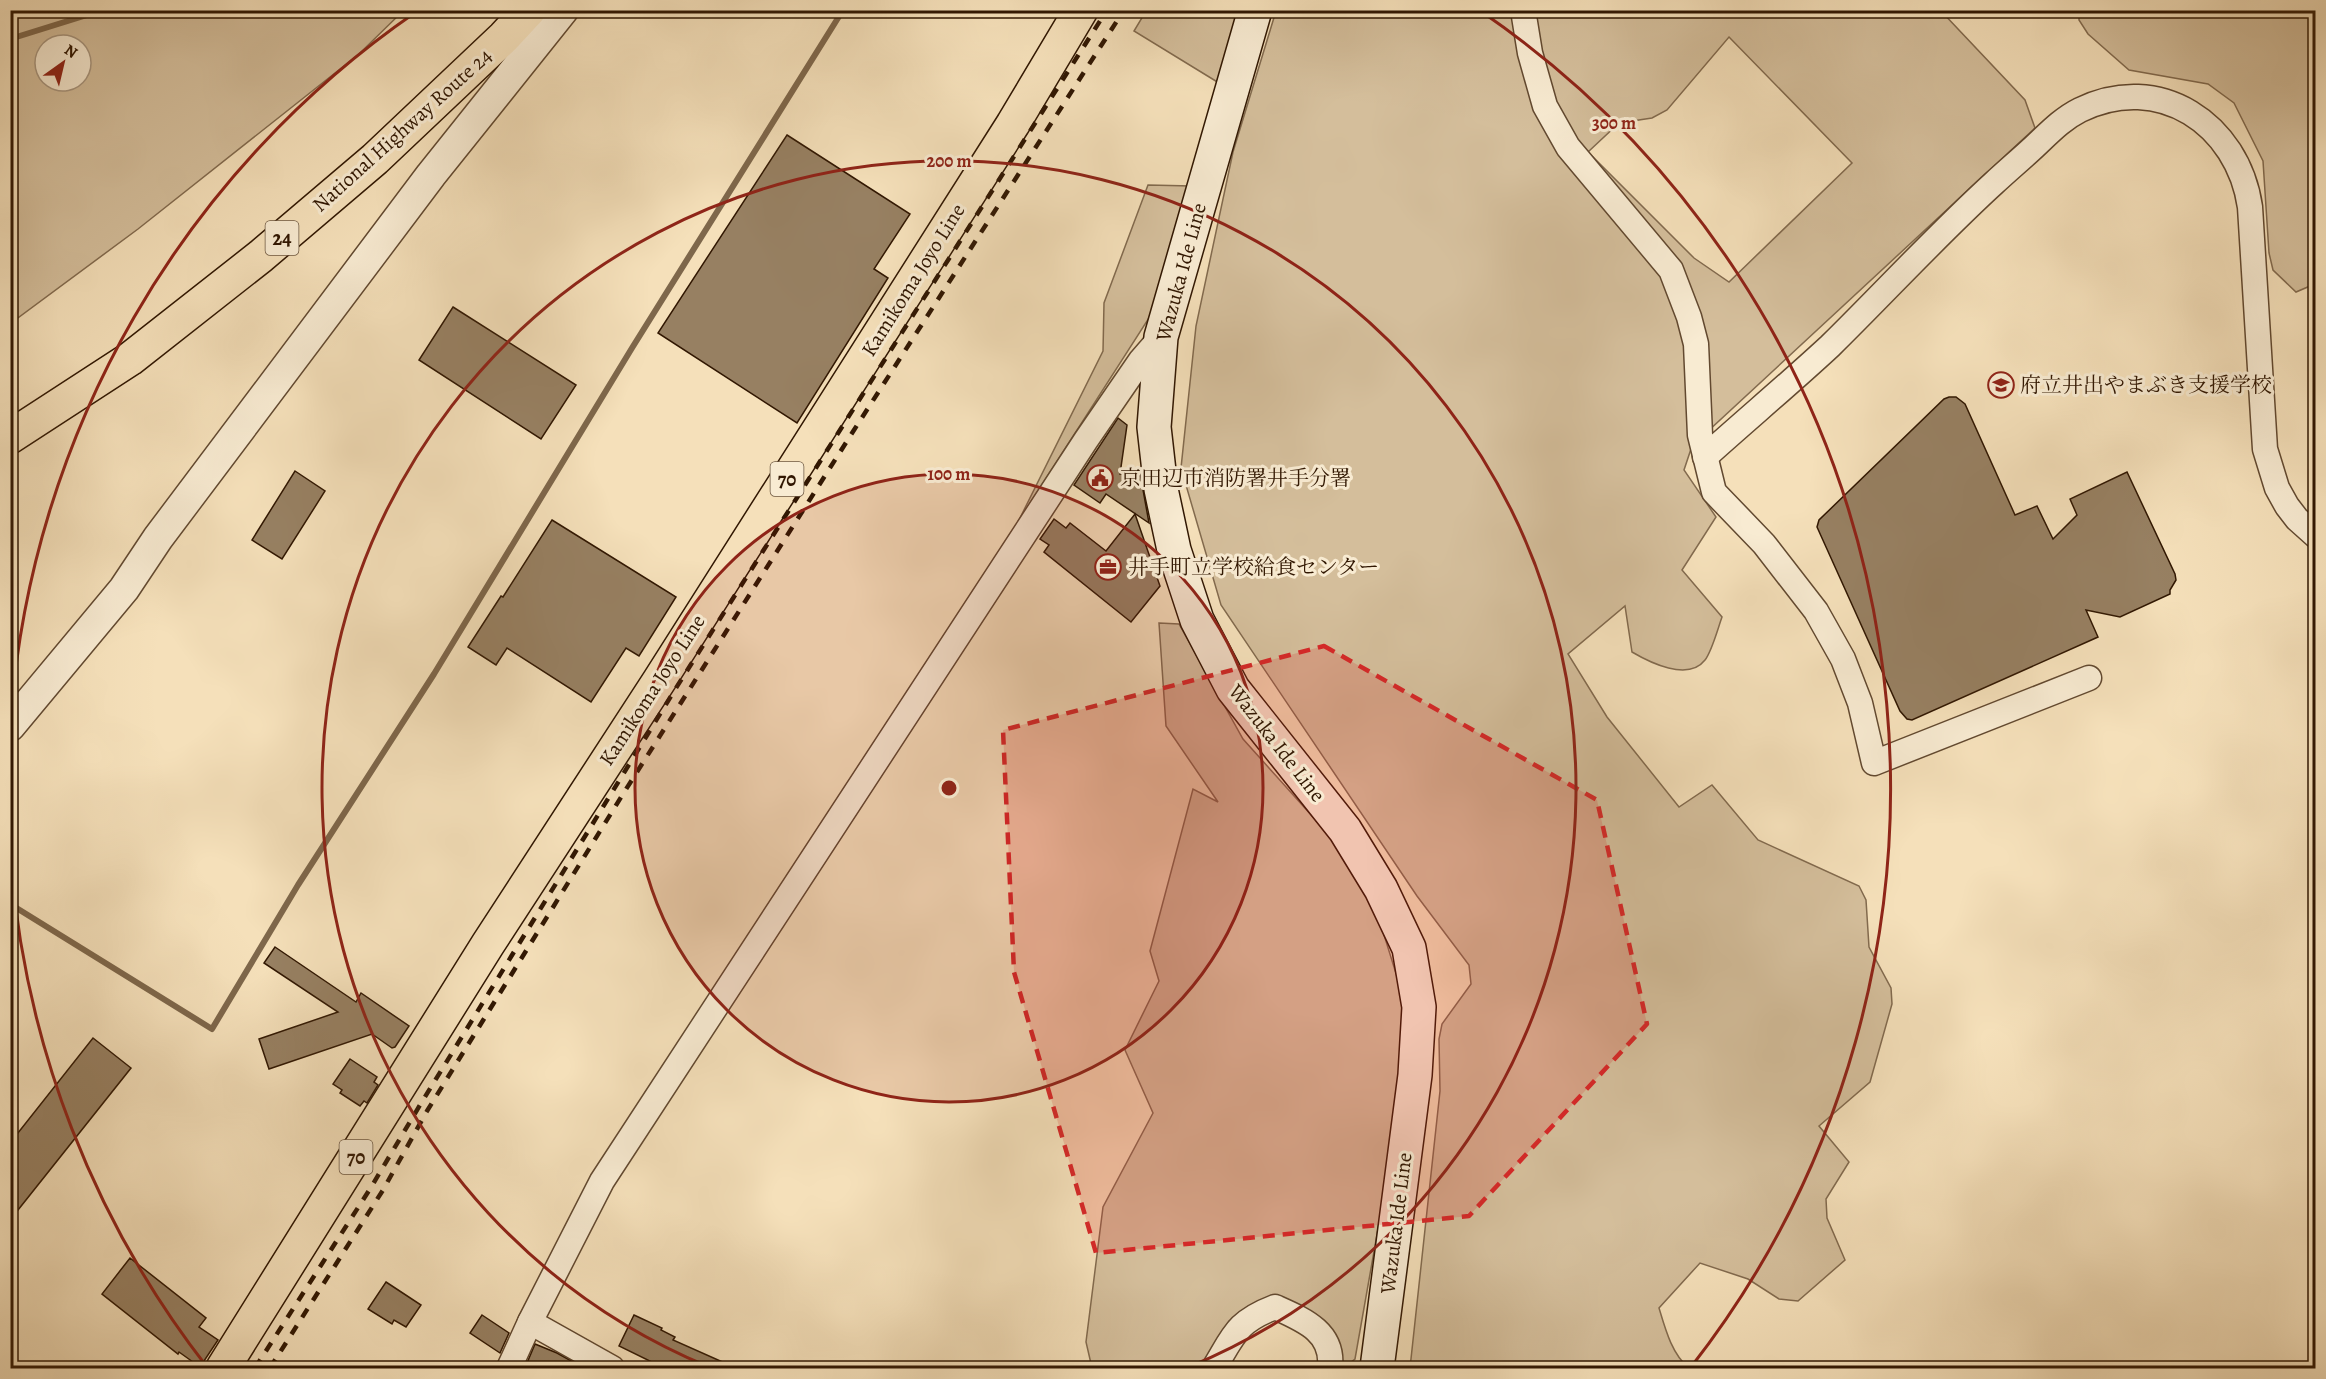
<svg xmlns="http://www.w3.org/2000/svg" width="2326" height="1379" viewBox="0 0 2326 1379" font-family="Alegreya,'Noto Serif JP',serif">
  <rect width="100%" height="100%" fill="#f5e0ba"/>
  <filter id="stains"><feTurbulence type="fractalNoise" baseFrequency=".00333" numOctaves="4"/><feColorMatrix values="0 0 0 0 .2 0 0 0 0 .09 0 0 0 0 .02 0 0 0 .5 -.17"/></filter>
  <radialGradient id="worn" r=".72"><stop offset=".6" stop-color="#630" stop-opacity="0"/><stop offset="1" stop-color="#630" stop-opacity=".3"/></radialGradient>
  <g fill="#d4be9b" stroke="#826a4e" stroke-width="1.5" fill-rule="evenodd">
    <path d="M11 10H403V11L359 54 138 229 11 323ZM45 45H81V81H45Z"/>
    <polygon points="1146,11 1239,11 1219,83 1134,31"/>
    <path d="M1276 11H1941L2025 100 2035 128 1692 446 1684 470 1716 517 1682 570 1722 617C1718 628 1712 651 1705 660 1688 682 1649 662 1632 652L1625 606 1568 654 1607 717 1679 807 1712 785 1758 840 1859 886 1866 900 1869 947 1891 988 1892 1004 1870 1082 1819 1126 1849 1162 1826 1199 1827 1218 1845 1260 1798 1301 1779 1299 1748 1279 1700 1263 1659 1308C1665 1328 1672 1355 1689 1368H1410L1440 1091 1439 1039 1442 1024 1471 984 1469 965 1417 896 1221 605 1181 468 1196 326 1233 152ZM1729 37 1852 163 1729 282 1694 258 1588 152 1619 123 1652 118 1667 110Z"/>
    <polygon points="2079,11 2315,11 2316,280 2310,286 2296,292 2273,270 2269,253 2263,161 2234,103 2208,84 2129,70 2088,34 2079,20"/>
    <polygon points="1148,185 1191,186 1149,318 1018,522 1103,351 1104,303"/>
    <polygon points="1159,623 1179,624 1243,739 1330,836 1376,909 1403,996 1401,1065 1393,1144 1355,1359 1343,1368 1339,1346 1256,1304 1229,1321 1205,1368 1092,1368 1086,1342 1103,1207 1153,1113 1125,1050 1159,981 1150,951 1193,789 1218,802 1166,726"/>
  </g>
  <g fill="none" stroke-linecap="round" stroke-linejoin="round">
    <g stroke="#7e674b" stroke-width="6">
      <polyline points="10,39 103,10"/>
      <polyline points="10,904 212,1029 298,885 434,674 632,348 843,10"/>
    </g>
  </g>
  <g fill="#978062" stroke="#311702" stroke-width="1.5">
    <polygon points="787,135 910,214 874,269 888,278 797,423 658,333"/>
    <polygon points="453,307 576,385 541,439 419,360"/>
    <polygon points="1949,397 1956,397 1965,404 2015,515 2037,506 2053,539 2077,515 2070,499 2127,472 2175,574 2176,580 2170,590 2170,594 2120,617 2086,610 2098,637 1912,720 1907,719 1900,711 1817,527 1819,520 1944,399"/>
    <polygon points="1118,418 1127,425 1120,474 1140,473 1149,523 1106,494 1100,503 1074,485"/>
    <polygon points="295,471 325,491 282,559 252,540"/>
    <polygon points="1135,514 1160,586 1131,622 1044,552 1049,545 1040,539 1054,519 1066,528 1070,523 1106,551"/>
    <polygon points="552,520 676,597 639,656 626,648 591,702 507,648 496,665 468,647 501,596 503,597"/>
    <polygon points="275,947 356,1002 361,993 409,1026 395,1047 392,1048 372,1034 269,1069 259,1039 338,1012 264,963"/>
    <polygon points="93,1038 131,1068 10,1220 10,1143"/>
    <polygon points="350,1059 377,1077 374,1082 378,1085 367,1103 364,1101 360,1106 340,1093 342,1090 333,1084"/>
    <polygon points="130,1258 206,1318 199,1327 218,1340 200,1367 179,1352 178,1354 102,1294"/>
    <polygon points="386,1282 421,1305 406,1327 394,1320 392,1324 368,1309"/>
    <polygon points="482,1315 509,1333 500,1353 470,1333"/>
    <polygon points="634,1315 662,1328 661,1330 675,1337 673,1340 736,1368 664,1368 619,1346"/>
    <polygon points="535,1344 557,1353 584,1368 542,1368 527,1363"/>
  </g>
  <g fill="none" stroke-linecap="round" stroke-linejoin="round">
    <g stroke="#624930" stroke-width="27">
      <g id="minor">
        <polyline points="1523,10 1530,53 1545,106 1568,147 1671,270 1689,317 1696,344 1700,435 1714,492 1764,544 1816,611 1843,659 1860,703 1874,763 2089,678"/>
        <path d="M1705 457C1746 420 1789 384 1830 346 1885 292 1937 235 1994 183 2007 171 2021 159 2034 147 2049 133 2062 119 2080 110 2159 71 2238 124 2250 207L2265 449 2277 488 2287 506 2297 519 2316 536"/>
        <polyline points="530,1322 612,1368"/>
        <polyline points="509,1368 530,1322 602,1181 1086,440 1141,360 1161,337"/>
        <path d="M1214 1368C1234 1335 1236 1322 1275 1307 1304 1320 1334 1332 1330 1368"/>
      </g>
    </g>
    <g stroke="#624930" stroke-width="33">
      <polyline id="tertiary" points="10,726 124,589 158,538 431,175 563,10"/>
    </g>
    <g stroke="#311702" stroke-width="36">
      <polyline id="secondary" points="1255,10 1161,337 1154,427 1161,489 1174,550 1197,620 1233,689 1345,830 1381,889 1409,948 1419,1007 1415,1075 1377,1368"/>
    </g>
    <g stroke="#311702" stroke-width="36">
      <polyline id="primary" points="223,1368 488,944 659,681 1013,124 1081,10"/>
    </g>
    <g stroke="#311702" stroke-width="36">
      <polyline id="trunk" points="10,437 130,359 261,256 375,159 504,37 529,10"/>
    </g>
    <use href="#minor" stroke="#f8ebd2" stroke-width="24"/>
    <use href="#tertiary" stroke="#f8ebd2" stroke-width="30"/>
    <use href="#secondary" stroke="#f8ebd2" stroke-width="33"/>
    <use href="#primary" stroke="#f5e0ba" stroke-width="33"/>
    <use href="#trunk" stroke="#f5e0ba" stroke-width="33"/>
    <g stroke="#311702" stroke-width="4.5" stroke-dasharray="10 10" stroke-linecap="butt">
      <polyline points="255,1368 370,1189 420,1105 676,688 1107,10"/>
      <polyline points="270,1368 383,1190 427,1111 623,794 854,430 1124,10"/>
    </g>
  </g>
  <path fill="#d62828" fill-opacity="0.2" stroke="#d62828" stroke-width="4.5" stroke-dasharray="12 8" stroke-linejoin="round" d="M1324 646 1597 800 1647 1024 1469 1216 1096 1253 1014 972 1003 730Z"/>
  <circle cx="949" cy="788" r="314" fill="#8f2418" fill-opacity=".12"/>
  <g fill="none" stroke="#8f2418" stroke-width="3">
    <circle cx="949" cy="788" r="314"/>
    <path d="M709 1367A627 627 0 1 1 1189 1367"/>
    <path d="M207 1367A941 941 0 0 1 11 862M11 714A941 941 0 0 1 416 12M1482 12A941 941 0 0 1 1691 1367"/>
  </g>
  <defs>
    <g id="school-ring" transform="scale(1.35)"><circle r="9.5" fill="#f8ebd2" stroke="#8f2418" stroke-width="1.5"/><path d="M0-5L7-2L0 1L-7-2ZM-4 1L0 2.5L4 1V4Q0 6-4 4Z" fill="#8f2418"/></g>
    <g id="civic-ring" transform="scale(1.35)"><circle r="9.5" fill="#f8ebd2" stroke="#8f2418" stroke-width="1.5"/><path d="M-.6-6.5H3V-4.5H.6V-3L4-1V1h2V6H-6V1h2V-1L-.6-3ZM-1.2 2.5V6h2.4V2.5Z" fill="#8f2418"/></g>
    <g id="office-ring" transform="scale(1.35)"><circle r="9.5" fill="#f8ebd2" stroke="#8f2418" stroke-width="1.5"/><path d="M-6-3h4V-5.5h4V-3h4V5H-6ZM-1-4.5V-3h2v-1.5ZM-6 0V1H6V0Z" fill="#8f2418"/></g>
  </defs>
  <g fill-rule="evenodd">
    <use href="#school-ring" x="2001" y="385"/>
    <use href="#civic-ring" x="1100" y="478"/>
    <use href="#office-ring" x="1108" y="567"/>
  </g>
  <g text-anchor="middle" stroke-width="6" stroke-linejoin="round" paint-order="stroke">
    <g fill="#f8ebd2" stroke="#6d5740" stroke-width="1.5">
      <rect x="265.5" y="221" width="33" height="34" rx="4.5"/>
      <rect x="770.5" y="462" width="33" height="34" rx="4.5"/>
      <rect x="339.5" y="1140" width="33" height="34" rx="4.5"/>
    </g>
    <g font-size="20" font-weight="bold" fill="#311702">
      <text x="282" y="245">24</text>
      <text x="787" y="486">70</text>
      <text x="356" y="1164">70</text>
    </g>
    <g font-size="21" fill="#311702" stroke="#f8ebd2">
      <text transform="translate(402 130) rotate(-42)" y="7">National Highway Route 24</text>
      <text transform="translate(1181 272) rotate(-75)" y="7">Wazuka Ide Line</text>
      <text transform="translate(913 280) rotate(-58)" y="7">Kamikoma Joyo Line</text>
      <text transform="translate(652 690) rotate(-57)" y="7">Kamikoma Joyo Line</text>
      <text transform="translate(1277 743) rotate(52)" y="7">Wazuka Ide Line</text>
      <text transform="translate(1396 1223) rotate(-83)" y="7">Wazuka Ide Line</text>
    </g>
    <g font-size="21" fill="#311702" stroke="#f8ebd2" text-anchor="start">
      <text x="2020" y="392">府立井出やまぶき支援学校</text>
      <text x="1120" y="485">京田辺市消防署井手分署</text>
      <text x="1128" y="574">井手町立学校給食センター</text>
    </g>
  </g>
  <circle cx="949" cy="788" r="9" fill="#8f2418" stroke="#f8ebd2" stroke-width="3"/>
  <g font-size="18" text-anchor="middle" font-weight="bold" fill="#8f2418" stroke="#f8ebd2" stroke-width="6" stroke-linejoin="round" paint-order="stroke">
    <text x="1614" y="129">300 m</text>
    <text x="949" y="167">200 m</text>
    <text x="949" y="480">100 m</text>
  </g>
  <rect width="2326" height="1379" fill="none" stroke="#f5e0ba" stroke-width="36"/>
  <rect x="12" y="12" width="2302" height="1355" fill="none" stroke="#311702" stroke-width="3"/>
  <rect x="18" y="18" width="2290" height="1343" fill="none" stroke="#311702" stroke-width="1.5"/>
  <g transform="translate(63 63) rotate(34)"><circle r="28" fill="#f8ebd2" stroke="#a8967f" stroke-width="1.5"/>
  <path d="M0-4.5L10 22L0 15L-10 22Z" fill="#8f2418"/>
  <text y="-9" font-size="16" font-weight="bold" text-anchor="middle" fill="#311702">N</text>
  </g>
  <rect width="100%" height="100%" filter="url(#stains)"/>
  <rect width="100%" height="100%" fill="url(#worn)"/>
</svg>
